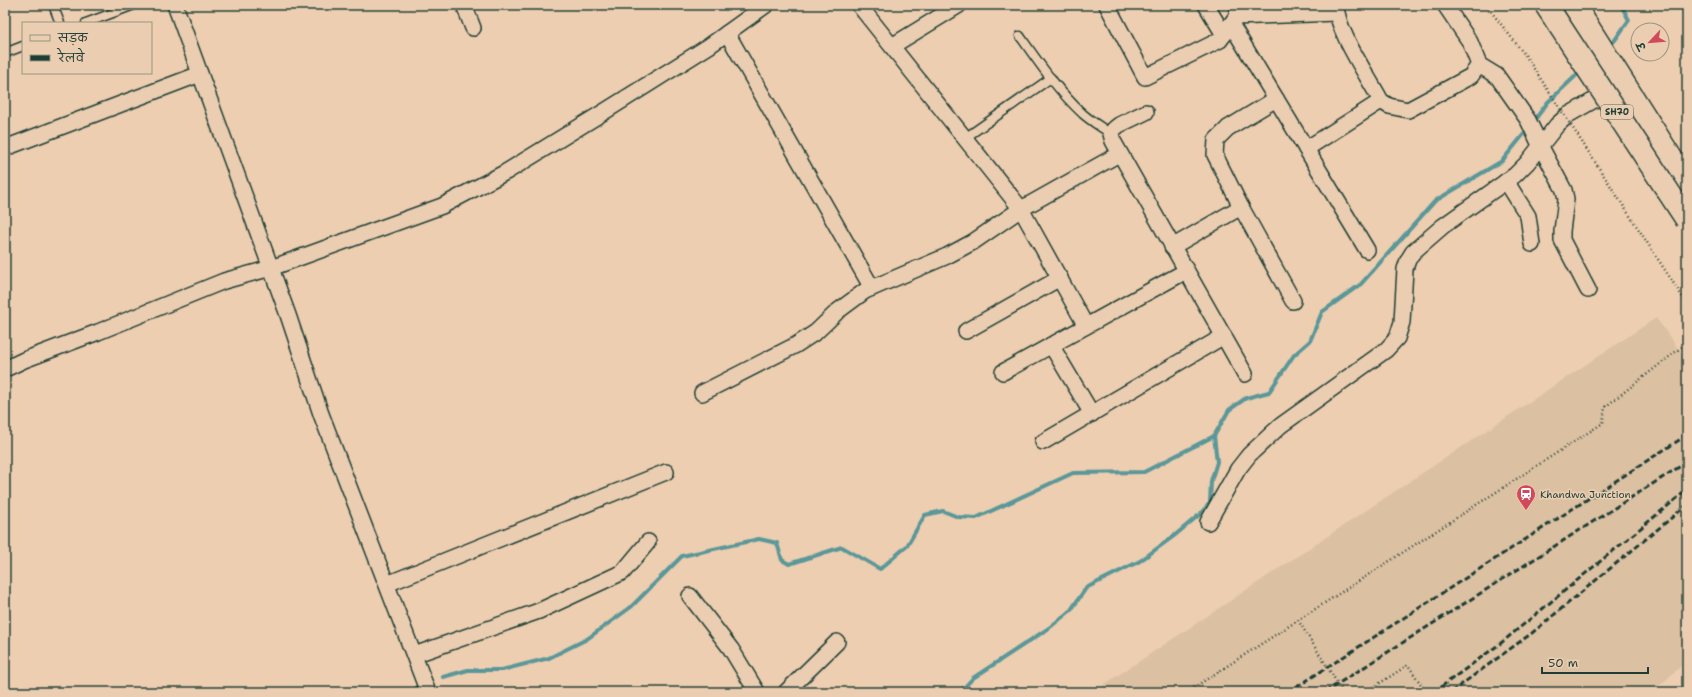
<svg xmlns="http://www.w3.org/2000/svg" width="1692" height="697" viewBox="0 0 1692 697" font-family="'Shantell Sans','Playpen Sans Deva',sans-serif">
  <rect width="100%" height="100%" fill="#edceb0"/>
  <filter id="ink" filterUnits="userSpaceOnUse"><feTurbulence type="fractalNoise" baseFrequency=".025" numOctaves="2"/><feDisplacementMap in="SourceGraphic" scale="8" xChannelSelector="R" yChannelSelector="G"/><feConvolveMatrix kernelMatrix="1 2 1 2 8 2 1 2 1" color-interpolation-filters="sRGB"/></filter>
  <g filter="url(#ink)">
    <polygon fill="#dbc0a2" points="1656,318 1687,361 1687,661 1652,692 1093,692"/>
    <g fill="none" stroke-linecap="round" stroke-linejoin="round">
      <g stroke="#5a9799" stroke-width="4">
        <polyline points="1608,47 1615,40 1629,20 1621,5"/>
        <polyline points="1533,122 1548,102 1582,70"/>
        <polyline points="443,677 468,670 502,670 549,658 587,639 631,607 682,556 759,539 777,543 782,560 789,564 842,547 880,569 907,546 925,515 943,511 958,517 976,518 1073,473 1144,472 1214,436 1229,410 1246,398 1269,392 1294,355 1310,341 1322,312 1361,284 1435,201 1502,161 1528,129"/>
        <polyline points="414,692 418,685"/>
        <polyline points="960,692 973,678 1049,628 1071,610 1086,588 1140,561 1174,536 1199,515 1210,503 1211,481 1217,462 1214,436"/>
      </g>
      <g stroke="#1f3d34" stroke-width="11">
        <g id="lane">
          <polyline points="53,5 60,23"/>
          <polyline points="86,23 134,5"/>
          <path d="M1020 36C1039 63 1058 91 1083 114 1091 121 1101 127 1111 134"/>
          <polyline points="5,53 23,46"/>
          <polyline points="965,138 1051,78"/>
        </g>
      </g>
      <g stroke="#1f3d34" stroke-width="18">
        <g id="street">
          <polyline points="175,5 288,315 321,414 428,692"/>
          <polyline points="464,5 473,28"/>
          <polyline points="859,5 1021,209 1086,326"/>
          <polyline points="1107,5 1145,77 1220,40 1236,17 1240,5"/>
          <polyline points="1206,5 1224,35"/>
          <path d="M1336 5C1337 32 1368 76 1381 101L1389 106 1408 110 1471 76 1479 65 1470 42 1445 5"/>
          <polyline points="1236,17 1336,13"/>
          <polyline points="1231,24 1367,250"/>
          <polyline points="727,33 872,288"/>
          <polyline points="892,46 959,5"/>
          <polyline points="1479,65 1497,76 1528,120 1541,147 1564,190 1566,199 1562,231 1562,240 1588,290"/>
          <polyline points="1276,99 1228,128 1216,140 1215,155 1241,207 1293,301"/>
          <polyline points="1146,112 1119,125 1114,129 1111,134 1113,141 1245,374"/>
          <polyline points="5,148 200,74"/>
          <polyline points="1306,149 1381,101"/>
          <polyline points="1506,181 1528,216 1532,244"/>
          <polyline points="1172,247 1241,207"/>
          <polyline points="966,331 1060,278"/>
          <polyline points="1051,345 1092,414"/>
          <polyline points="5,369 24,360 98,332 224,281 271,268 442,206 506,172 607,110 709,46 766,5"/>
          <polyline points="1003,372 1186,271"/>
          <polyline points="702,393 796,345 816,332 838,311 865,291 947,256 973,242 1021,209 1119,154"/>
          <polyline points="1043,442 1224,336"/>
          <polyline points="1208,522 1238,469 1249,455 1280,426 1386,350 1397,338 1402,322 1405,269 1408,260 1413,252 1443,226 1515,175 1527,163 1557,125 1568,115 1612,90"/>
          <polyline points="387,584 666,472"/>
          <polyline points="690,596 731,649 757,692"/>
          <polyline points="414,655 539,611 623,572 648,542"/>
          <polyline points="786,692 837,642"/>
        </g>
      </g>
      <g stroke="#1f3d34" stroke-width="25">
        <polyline id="secondary" points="1574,5 1687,183"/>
      </g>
      <g stroke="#1f3d34" stroke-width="2.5" stroke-dasharray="1 3" stroke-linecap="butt">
        <polyline points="1486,5 1525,55"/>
        <polyline points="1584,145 1687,304"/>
        <polyline points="1187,692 1603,423 1605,407 1687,343"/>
        <polyline points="1366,692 1408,665 1426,692"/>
      </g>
      <use href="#lane" stroke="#ebceb2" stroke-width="8"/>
      <use href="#street" stroke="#ebceb2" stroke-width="15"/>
      <use href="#secondary" stroke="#ebceb2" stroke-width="22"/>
      <g stroke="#1f3d34" stroke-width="3" stroke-dasharray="6 3" stroke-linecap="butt">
        <polyline points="1289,692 1687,435"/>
        <polyline points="1325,692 1687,462"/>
        <polyline points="1434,692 1501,643 1687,490"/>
        <polyline points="1451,692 1532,633 1687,505"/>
      </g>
      <g stroke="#1f3d34" stroke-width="25" stroke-linecap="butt">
        <polyline id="highway-bridge" points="1546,5 1687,220"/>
      </g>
      <g stroke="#1f3d34" stroke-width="2.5" stroke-dasharray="1 3" stroke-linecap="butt">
        <polyline points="1525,55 1584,145"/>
        <polyline points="1298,620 1343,692"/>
      </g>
      <use href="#highway-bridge" stroke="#ebceb2" stroke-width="22"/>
    </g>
  </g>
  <defs>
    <g id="station-pin" transform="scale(1)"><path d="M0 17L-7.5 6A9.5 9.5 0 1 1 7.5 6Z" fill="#d1495b" stroke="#ebceb2"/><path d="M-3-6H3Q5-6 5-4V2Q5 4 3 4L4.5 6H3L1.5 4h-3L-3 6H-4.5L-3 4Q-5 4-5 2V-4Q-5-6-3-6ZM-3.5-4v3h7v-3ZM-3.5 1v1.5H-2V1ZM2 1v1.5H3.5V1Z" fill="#fff"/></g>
  </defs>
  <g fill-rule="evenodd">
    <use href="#station-pin" x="1526" y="494"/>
  </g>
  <g text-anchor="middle" stroke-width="3" stroke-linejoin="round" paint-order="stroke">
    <rect fill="#ebceb2" stroke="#5c685a" stroke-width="1" x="1601" y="105" width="32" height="14" rx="3"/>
    <g font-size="9" font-weight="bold" fill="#1f3d34">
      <text x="1617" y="115">SH70</text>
    </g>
    <g font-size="10" fill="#1f3d34" stroke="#ebceb2" text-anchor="start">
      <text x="1540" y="498">Khandwa Junction</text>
    </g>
  </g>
  <rect width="1692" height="697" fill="none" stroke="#ebceb2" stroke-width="20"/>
  <rect x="10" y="10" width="1672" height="677" fill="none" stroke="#1f3d34" stroke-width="1.5" filter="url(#ink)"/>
  <rect x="22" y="22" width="130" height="52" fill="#ebceb2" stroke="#999480"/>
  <rect x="30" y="35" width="20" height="6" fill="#ebceb2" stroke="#999480"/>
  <text x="58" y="42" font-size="12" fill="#1f3d34">सड़क</text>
  <rect x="30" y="55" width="20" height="6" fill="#1f3d34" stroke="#999480"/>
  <text x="58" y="62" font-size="12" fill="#1f3d34">रेलवे</text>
  <g transform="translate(1650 42) rotate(244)"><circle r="19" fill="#ebceb2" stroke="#999480"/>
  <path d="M0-3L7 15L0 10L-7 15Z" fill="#d1495b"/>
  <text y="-6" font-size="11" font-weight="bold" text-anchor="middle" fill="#1f3d34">उ</text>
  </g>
  <path d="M1542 667v6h106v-6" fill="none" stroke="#1f3d34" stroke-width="2"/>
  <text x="1548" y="667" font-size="12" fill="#1f3d34" stroke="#ebceb2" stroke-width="3" paint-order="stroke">50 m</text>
</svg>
